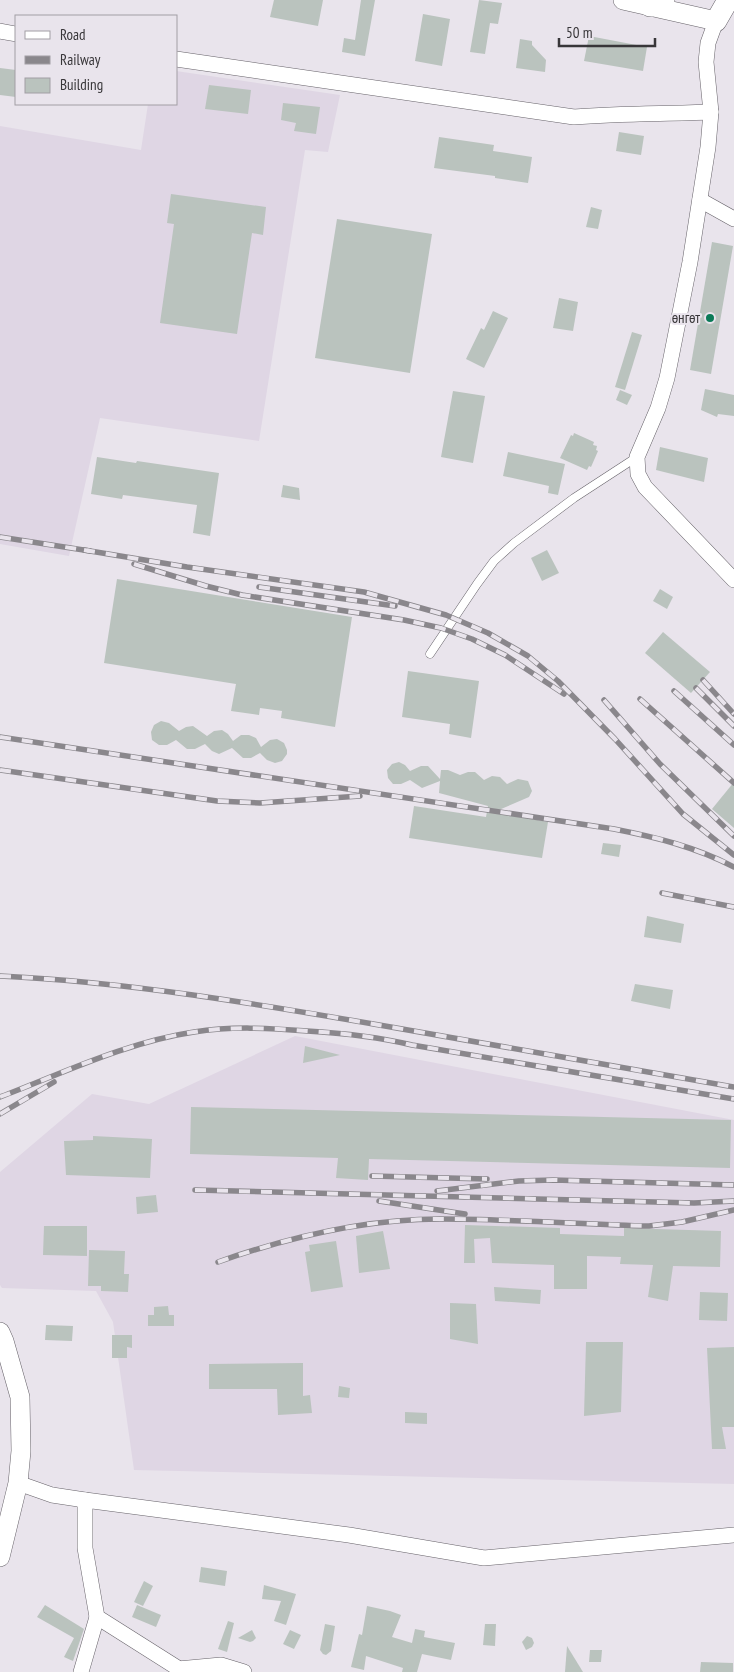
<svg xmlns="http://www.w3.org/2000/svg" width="734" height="1672" viewBox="0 0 734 1672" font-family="'PT Sans Narrow',sans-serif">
  <rect width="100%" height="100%" fill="#e9e4ec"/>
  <g fill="#dfd6e4">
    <polygon points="176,71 340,95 328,152 305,150 259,441 100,418 69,556 0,544 0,126 141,150 148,104 176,104"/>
    <polygon points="295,1036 734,1120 734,1484 134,1470 113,1322 96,1291 2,1288 0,1285 0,1172 92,1094 149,1104"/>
  </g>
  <g fill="#bac3be">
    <polygon points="274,0 323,0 318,26 270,17"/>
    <polygon points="361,0 375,0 365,56 342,52 344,38 355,40"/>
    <polygon points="479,0 502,3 498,24 490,23 485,54 470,52"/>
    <polygon points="423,14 450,19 442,66 415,61"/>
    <polygon points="589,36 647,47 643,71 584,61"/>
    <polygon points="520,39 532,41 532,45 546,60 545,72 516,68"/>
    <polygon points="0,68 16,70 16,97 0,95"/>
    <polygon points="209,85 251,90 248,114 205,109"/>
    <polygon points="283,103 320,107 316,134 294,131 296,123 281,120"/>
    <polygon points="619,132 644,136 641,155 616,151"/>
    <polygon points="439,137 494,145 493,151 532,157 528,183 495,178 495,176 434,168"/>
    <polygon points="171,194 266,207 263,235 252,233 237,334 160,323 174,224 167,223"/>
    <polygon points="591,207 602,210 598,229 586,227"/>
    <polygon points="337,219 432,234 410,373 315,358"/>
    <polygon points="712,242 733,246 711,374 690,370"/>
    <polygon points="559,298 578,302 573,331 553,328"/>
    <polygon points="493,311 508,318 484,368 466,359 481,328 484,330"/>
    <polygon points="632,332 642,335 625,390 615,387"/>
    <polygon points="705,389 734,395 734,416 718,414 717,417 701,410"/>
    <polygon points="620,390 632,395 627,405 616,400"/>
    <polygon points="453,391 485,396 473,463 441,457"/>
    <polygon points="574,433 594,442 593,445 597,446 596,450 598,451 591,467 589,466 587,470 560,458 571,435 573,436"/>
    <polygon points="660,447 708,458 704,482 656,470"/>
    <polygon points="508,452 565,464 558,495 548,493 549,486 503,476"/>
    <polygon points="97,457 136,463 137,461 219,473 210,536 193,533 197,505 123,495 122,499 91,494"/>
    <polygon points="283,485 299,488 300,500 281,497"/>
    <polygon points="547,550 559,573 542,581 531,558"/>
    <polygon points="117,579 352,617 335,727 281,718 282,711 260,708 259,715 231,711 236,684 104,663"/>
    <polygon points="660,589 673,597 667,609 653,601"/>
    <polygon points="663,632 710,672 691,693 645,653"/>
    <polygon points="408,671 479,681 471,738 449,734 450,724 402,717"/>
    <polygon points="161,721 169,723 179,731 186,727 193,726 207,736 214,731 222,730 228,734 233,741 241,735 249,735 256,738 261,747 270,740 277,739 284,743 287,750 287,754 282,761 275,763 267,760 260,753 251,758 243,758 232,748 219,754 212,751 205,744 195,749 187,749 176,740 167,745 159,745 152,740 151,732 154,725"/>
    <polygon points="399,762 405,765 410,771 421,766 428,766 440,779 441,770 448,770 460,775 468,772 475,772 484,780 492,776 500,777 507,784 518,779 528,781 532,791 529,797 494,812 548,822 542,858 409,838 414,806 486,817 488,806 439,793 440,781 422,788 410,780 401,784 393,784 388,778 387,770 392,764"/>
    <polygon points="734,782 734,828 712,809"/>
    <polygon points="603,843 621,845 619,857 601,854"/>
    <polygon points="647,916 684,924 681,943 644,937"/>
    <polygon points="635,984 673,990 670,1009 631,1001"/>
    <polygon points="305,1046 340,1055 303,1063"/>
    <polygon points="191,1107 731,1120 730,1168 369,1159 368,1180 336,1178 338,1158 190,1154"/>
    <polygon points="93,1136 152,1139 150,1178 66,1175 64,1141 93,1140"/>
    <polygon points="156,1195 158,1212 137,1214 136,1197"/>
    <polygon points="465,1225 560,1228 560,1234 624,1236 624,1228 721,1231 720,1267 673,1266 668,1301 648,1297 653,1265 620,1264 621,1257 587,1256 587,1289 554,1289 554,1265 492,1263 490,1238 474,1239 475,1263 464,1263"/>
    <polygon points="44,1226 87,1226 87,1256 43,1255"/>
    <polygon points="383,1231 390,1269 359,1273 356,1236"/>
    <polygon points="336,1241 343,1287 311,1292 305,1252 310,1251 309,1245"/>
    <polygon points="89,1250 125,1251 124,1274 129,1274 128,1292 101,1291 101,1286 88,1286"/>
    <polygon points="494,1287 541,1290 540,1304 495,1301"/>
    <polygon points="700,1292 728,1293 727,1321 699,1320"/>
    <polygon points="450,1303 476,1304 478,1344 450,1339"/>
    <polygon points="168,1306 169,1315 174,1315 174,1326 148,1326 148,1315 154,1315 154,1307"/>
    <polygon points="46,1325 73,1326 72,1341 45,1340"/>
    <polygon points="112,1335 132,1335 132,1348 127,1347 127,1358 112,1358"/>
    <polygon points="586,1342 623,1342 621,1412 584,1416"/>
    <polygon points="734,1347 734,1427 722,1427 726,1449 712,1449 707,1348"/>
    <polygon points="303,1363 303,1396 310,1395 312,1413 278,1415 277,1389 209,1389 209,1364"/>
    <polygon points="339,1386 350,1388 349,1398 338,1397"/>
    <polygon points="405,1412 427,1413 427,1424 405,1423"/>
    <polygon points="201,1567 227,1571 225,1586 199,1582"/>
    <polygon points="144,1581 153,1586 143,1606 134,1602"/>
    <polygon points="264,1585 296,1594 286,1625 274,1621 281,1601 262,1599"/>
    <polygon points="45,1605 84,1629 73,1661 64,1657 74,1638 37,1617"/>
    <polygon points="137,1605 161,1615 156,1627 132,1617"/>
    <polygon points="367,1606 390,1611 401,1615 392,1637 412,1643 415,1629 425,1631 424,1637 455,1643 451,1660 422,1654 417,1672 402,1672 403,1668 366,1656 364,1670 351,1667 359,1634 362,1635"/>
    <polygon points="228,1621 234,1623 227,1652 218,1649"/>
    <polygon points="325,1624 335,1626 331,1651 326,1655 323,1654 320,1650"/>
    <polygon points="485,1624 496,1624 495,1646 483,1645"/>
    <polygon points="252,1630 256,1638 253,1641 250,1642 238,1638"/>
    <polygon points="290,1630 301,1635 294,1649 283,1644"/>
    <polygon points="527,1636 532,1638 534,1643 532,1647 526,1650 522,1642"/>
    <polygon points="567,1646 583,1672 565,1672"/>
    <polygon points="590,1650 602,1650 601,1662 589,1662"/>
    <polygon points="701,1662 733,1663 733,1672 700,1672"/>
  </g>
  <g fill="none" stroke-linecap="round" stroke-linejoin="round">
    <g stroke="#666269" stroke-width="9">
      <polyline id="service" points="430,654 477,584 494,561 514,543 574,498 637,457"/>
    </g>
    <g stroke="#666269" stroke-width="16">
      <g id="minor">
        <polyline points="716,21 708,43 706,62 711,112 708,147 690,262 667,378 658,408 637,457 638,474 645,487 734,580"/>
        <polyline points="0,31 16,34"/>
        <path d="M176 59 574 117C620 113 665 114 711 112"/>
        <polyline points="700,200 734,219"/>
        <polyline points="18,1483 52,1495 85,1500 349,1535 484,1558 734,1535"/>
        <polyline points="85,1500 85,1548 97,1617 184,1672"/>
        <polyline points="178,1669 221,1665 244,1672"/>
        <polyline points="81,1672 97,1617"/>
      </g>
    </g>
    <g stroke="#666269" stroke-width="20">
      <g id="tertiary">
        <polyline points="623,0 716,21"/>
        <polyline points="0,1332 4,1341 20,1397 21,1451 18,1483 0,1557"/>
      </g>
    </g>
    <g stroke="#666269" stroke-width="22">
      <g id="secondary">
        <polyline points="650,6 664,0"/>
        <polyline points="716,21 728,0"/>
      </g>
    </g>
    <use href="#service" stroke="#fff" stroke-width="8"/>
    <use href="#minor" stroke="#fff" stroke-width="15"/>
    <use href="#tertiary" stroke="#fff" stroke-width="19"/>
    <use href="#secondary" stroke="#fff" stroke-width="21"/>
    <g stroke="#8a878c" stroke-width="5.5">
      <g id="rail">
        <polyline points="0,537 90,551"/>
        <polyline points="84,550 187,567 364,592 446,615 488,633 528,656 558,681 615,739 683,814 734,855"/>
        <polyline points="134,564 206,586 242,595 404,620 441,628 472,639 505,655 564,694"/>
        <polyline points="259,587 395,606"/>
        <polyline points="703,680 734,714"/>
        <polyline points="696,688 734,726"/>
        <polyline points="674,691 734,745"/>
        <polyline points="640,699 734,783"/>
        <polyline points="604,700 660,764 734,836"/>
        <path d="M0 737 614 829C655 837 696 847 734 867"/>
        <polyline points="0,770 217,801 260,803 360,796"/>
        <polyline points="662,893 734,907"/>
        <path d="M0 976C129 982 257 1004 385 1026 501 1046 618 1067 734 1087"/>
        <path d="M0 1097C63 1073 127 1042 194 1032 231 1026 269 1028 307 1031 342 1033 378 1037 412 1045L734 1099"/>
        <polyline points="0,1114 54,1082"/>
        <polyline points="372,1176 487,1179"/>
        <polyline points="195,1190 694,1203 734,1201"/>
        <polyline points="437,1191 519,1181 553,1180 734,1185"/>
        <polyline points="379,1201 465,1214"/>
        <path d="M218 1262C289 1237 365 1219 440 1219 510 1219 579 1224 649 1226L682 1222 734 1210"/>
      </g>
    </g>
    <use href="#rail" stroke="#e9e4ec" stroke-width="4" stroke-dasharray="11" stroke-linecap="butt"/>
  </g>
  <circle fill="#0a7b57" stroke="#e9e4ec" stroke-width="2" cx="710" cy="318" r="5"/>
  <g text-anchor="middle" stroke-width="4" stroke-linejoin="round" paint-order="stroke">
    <g font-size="15" fill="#383639" stroke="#e9e4ec" text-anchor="end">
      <text x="700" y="323">өнгөт</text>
    </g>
  </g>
  <rect x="15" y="15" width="162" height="90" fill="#e9e4ec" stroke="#a29ea4"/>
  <rect x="25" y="31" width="25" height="8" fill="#ffffff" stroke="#a29ea4"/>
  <text x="60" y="40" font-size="15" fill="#383639">Road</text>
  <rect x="25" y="56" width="25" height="8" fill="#8a878c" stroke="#a29ea4"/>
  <text x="60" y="65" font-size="15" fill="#383639">Railway</text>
  <rect x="25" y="78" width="25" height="15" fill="#bac3be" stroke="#a29ea4"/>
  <text x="60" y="90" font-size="15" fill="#383639">Building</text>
  <path d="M559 38v8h96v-8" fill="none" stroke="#383639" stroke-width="2.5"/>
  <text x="566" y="38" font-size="15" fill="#383639" stroke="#e9e4ec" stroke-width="4" paint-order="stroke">50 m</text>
</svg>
